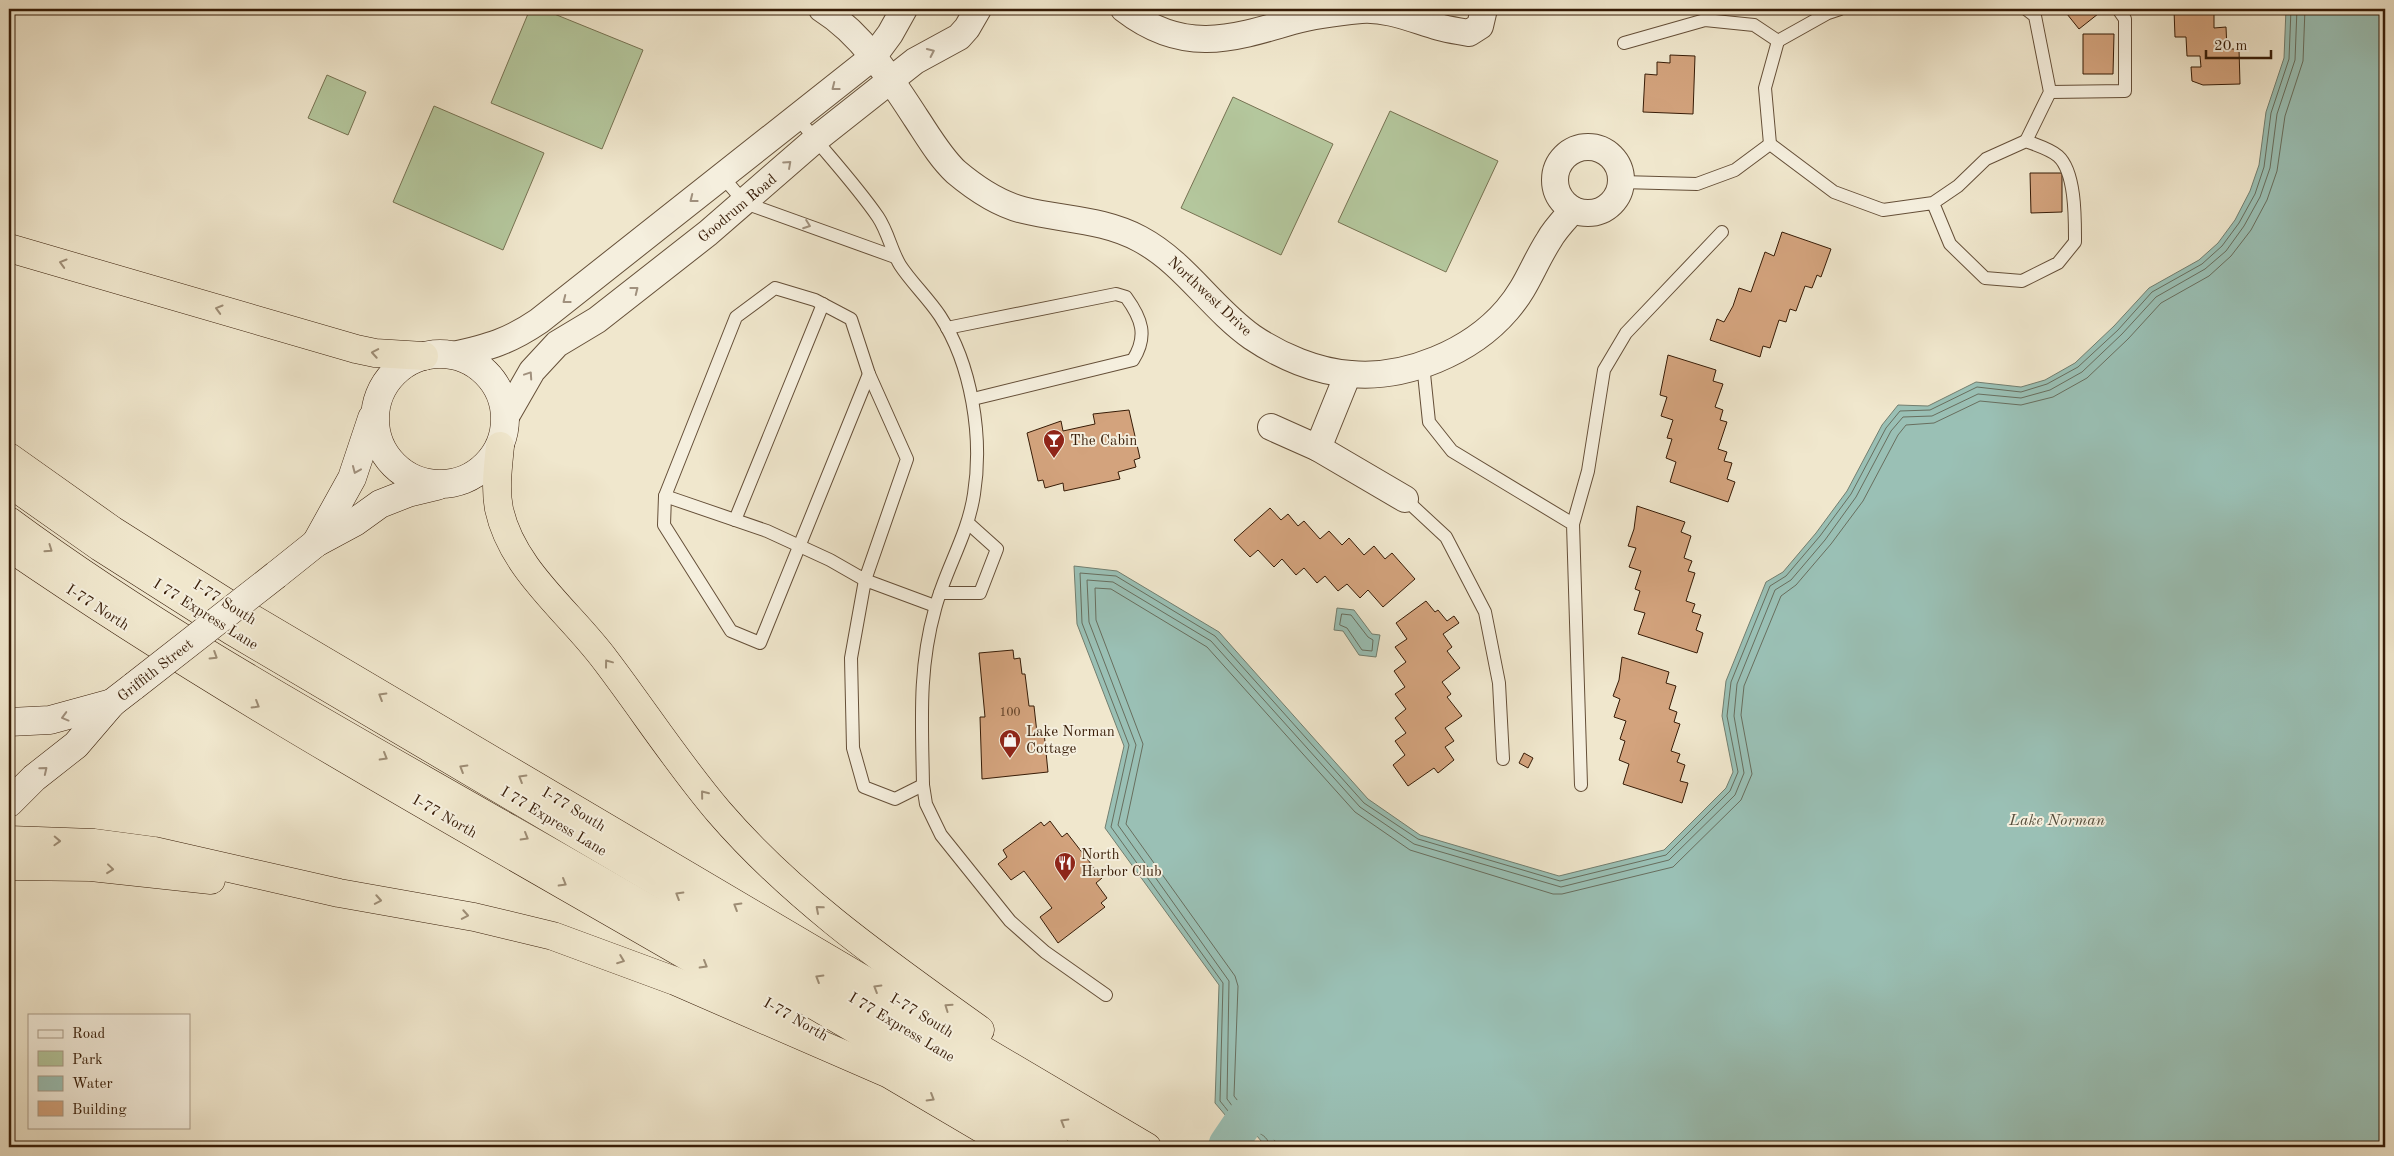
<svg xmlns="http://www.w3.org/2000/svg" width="2394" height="1156" viewBox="0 0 2394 1156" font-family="'Old Standard TT',serif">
  <rect width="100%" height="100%" fill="#f0e7cd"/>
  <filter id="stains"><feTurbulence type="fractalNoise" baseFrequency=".004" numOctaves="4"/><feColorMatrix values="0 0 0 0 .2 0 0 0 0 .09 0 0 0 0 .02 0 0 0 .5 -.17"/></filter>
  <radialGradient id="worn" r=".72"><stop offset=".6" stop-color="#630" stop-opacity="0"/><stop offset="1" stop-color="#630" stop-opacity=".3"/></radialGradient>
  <g fill="#b4c79d" stroke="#767252">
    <polygon points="530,9 542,9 643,50 602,149 491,103"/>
    <polygon points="327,75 366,92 348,135 308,118"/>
    <polygon points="1233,97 1333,144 1281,255 1181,208"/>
    <polygon points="434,106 544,153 503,250 393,202"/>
    <polygon points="1390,111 1498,161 1446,272 1338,222"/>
  </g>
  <g fill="#9ac0b5" stroke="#727e6f">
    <polygon points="2286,9 2385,9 2385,1147 1266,1147 1257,1136 1237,1129 1215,1103 1219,985 1105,828 1124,746 1077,624 1074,566 1117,571 1219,632 1368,799 1420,835 1559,876 1664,850 1726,788 1733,772 1722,716 1726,681 1766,582 1783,572 1816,533 1847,491 1882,425 1898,405 1928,406 1976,382 2021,387 2045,380 2075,363 2114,326 2149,288 2199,260 2218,243 2235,220 2250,191 2259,165 2266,112 2284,58"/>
    <polygon points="1337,608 1354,610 1372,634 1380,635 1376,657 1359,655 1343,631 1334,630"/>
  </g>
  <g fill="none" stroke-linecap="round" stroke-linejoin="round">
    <g stroke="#686e5e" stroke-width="1">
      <polygon points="1342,614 1351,615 1368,637 1373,640 1372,651 1362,650 1347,628 1340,625"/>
      <path d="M1270 1147C1267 1130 1249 1132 1239 1123 1232 1117 1226 1108 1220 1101L1223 983 1111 827 1129 745 1082 623 1080 573 1116 576 1215 636 1364 803 1418 839 1560 881 1666 855 1730 791 1738 772 1727 716 1731 682 1770 586 1786 576 1820 536 1851 494 1886 428 1900 411 1930 410 1977 387 2021 392 2047 384 2078 367 2118 330 2152 292 2202 264 2222 246 2239 223 2255 194 2264 167 2271 113 2289 59 2291 9"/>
      <path d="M1276 1147C1275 1129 1258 1127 1245 1120 1238 1116 1232 1105 1227 1099L1229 981 1118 825 1136 745 1089 622 1087 580 1113 582 1211 641 1360 807 1414 844 1561 887 1669 860 1735 795 1744 773 1734 716 1737 684 1775 590 1791 580 1825 540 1856 497 1891 431 1903 417 1932 416 1978 394 2021 398 2050 390 2082 372 2122 334 2156 297 2205 269 2226 251 2244 226 2260 197 2270 168 2277 114 2295 60 2297 9"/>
      <path d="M1283 1147C1282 1121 1261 1123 1248 1112 1243 1108 1238 1101 1234 1096L1238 986 1235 976 1126 824 1143 744 1096 620 1095 588 1111 589 1207 647 1355 812 1410 850 1553 894H1562L1673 867 1741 800 1752 774 1741 715 1744 686 1781 596 1796 585 1831 544 1863 501 1898 435 1906 425 1934 423 1980 401 2021 405 2053 397 2087 378 2128 339 2161 303 2209 276 2231 256 2251 230 2267 200 2277 171 2285 116 2303 61 2305 9"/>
    </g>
    <polyline stroke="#9ac0b5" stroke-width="39" points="1228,1145 1247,1117 1263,1113 1334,1147"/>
  </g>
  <g fill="#d3a37d" stroke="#371c07">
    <polygon points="2063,9 2102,9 2103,10 2079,29"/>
    <polygon points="2161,9 2214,9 2214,28 2226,27 2227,49 2239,49 2240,84 2203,85 2192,81 2191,67 2201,67 2200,56 2187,56 2186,37 2175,37 2174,10"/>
    <polygon points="2083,34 2114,34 2113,74 2083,74"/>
    <polygon points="1670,55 1695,56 1693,114 1643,112 1645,74 1657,75 1657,62 1670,63"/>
    <polygon points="2030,173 2062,173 2062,212 2031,213"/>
    <polygon points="1782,232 1831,249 1821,277 1817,275 1812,288 1805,286 1796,311 1790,309 1786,322 1779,320 1770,348 1763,346 1760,357 1710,340 1717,319 1724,322 1733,306 1739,288 1751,292 1765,252 1774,256"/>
    <polygon points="1668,355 1716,370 1713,381 1723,384 1715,407 1723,410 1720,420 1727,422 1718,449 1727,452 1724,461 1732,463 1727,479 1735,482 1728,502 1670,482 1676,462 1666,458 1672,439 1667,438 1673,420 1661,416 1667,397 1660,395"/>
    <polygon points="1129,410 1140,458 1134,460 1136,467 1118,472 1120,479 1064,491 1063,483 1045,488 1043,480 1038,481 1027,433 1061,421 1063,431 1095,424 1093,414"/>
    <polygon points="1637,506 1685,522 1681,532 1691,536 1684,558 1692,561 1688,571 1695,573 1686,601 1695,604 1692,612 1701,615 1696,630 1703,633 1697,653 1638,634 1645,613 1634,610 1640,591 1635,589 1641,571 1629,567 1636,548 1628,546 1634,529"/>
    <polygon points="1270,508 1281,520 1288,514 1298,526 1304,521 1320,539 1329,531 1342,545 1349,538 1364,555 1374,546 1385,559 1392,553 1415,579 1383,607 1368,590 1360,598 1347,584 1338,591 1325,576 1317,583 1304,568 1296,575 1282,559 1274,567 1258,550 1250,557 1234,540"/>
    <polygon points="1426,601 1435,612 1438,610 1447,621 1454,616 1459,623 1443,634 1452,647 1447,651 1460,668 1442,682 1451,694 1447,697 1462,716 1445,728 1454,741 1445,747 1454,760 1438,773 1434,768 1408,786 1393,765 1405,755 1395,741 1406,733 1395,718 1406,709 1395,694 1405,687 1394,671 1406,662 1395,647 1407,639 1396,623"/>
    <polygon points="1013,650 1014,659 1020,658 1022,674 1025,674 1029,706 1034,706 1037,733 1044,732 1048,772 982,779 980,717 985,717 979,653"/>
    <polygon points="1622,657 1669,672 1666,683 1676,686 1669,709 1677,712 1674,722 1680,724 1671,751 1680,754 1677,762 1685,765 1680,781 1688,783 1682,803 1623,784 1629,764 1619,760 1625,741 1620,739 1626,721 1614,717 1620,699 1613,696 1619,680"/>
    <polygon points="1524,753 1533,758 1528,768 1519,763"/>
    <polygon points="1050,821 1062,837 1067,833 1102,878 1096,883 1107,898 1101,903 1105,907 1058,943 1040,917 1052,908 1024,871 1011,880 998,864 1007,857 1003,850 1041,822 1044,826"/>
  </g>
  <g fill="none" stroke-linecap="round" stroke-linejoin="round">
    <g stroke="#654f38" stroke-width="14">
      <g id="lane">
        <polyline points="1778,41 1828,13 1840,9"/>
        <polyline points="1624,43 1705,20 1754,25 1778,41 1765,88 1770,144"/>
        <polyline points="2050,92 2125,91 2125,19 2118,9"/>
        <path d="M797 117C823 150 854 182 878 217 888 232 891 250 900 265 911 282 928 298 940 316 972 365 983 437 974 494 968 535 945 570 935 609 918 670 922 723 923 785L926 804 941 835 1010 921 1045 952 1106 995"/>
        <polyline points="2026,141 2050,92 2035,16 2026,9"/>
        <polyline points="722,176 745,203 895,257"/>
        <path d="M1621 182 1697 184 1735 170 1770 144 1834 192 1883 210 1933 203 1950 244 1985 278 2022 281 2058 263 2075 242C2075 220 2076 172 2058 156 2050 149 2036 145 2026 141L1986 159 1958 186 1933 203"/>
        <polygon points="775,288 815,300 851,319 869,374 907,459 865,580 830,560 767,531 665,496 736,317"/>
        <path d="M947 328 1116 294 1126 297C1142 319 1148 336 1133 360L973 399"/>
        <polyline points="1423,364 1429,422 1452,451 1573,524 1581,785"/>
        <polyline points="665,496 664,525 731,631 760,643 869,374"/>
        <polyline points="1405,499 1446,537 1485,612 1499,683 1503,759"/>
        <polyline points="735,520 823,304"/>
        <polyline points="1573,524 1588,471 1604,370 1626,333 1722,232"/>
        <polyline points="940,593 980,593 997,549 968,523"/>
        <polyline points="923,785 895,799 864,787 853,748 851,658 865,580 935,606"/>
      </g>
    </g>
    <g stroke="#654f38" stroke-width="28">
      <g id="street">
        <path d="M822 9C862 34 890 78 916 118 928 136 940 157 956 172 975 188 999 204 1023 210 1063 220 1103 219 1140 239 1185 263 1211 308 1252 337 1280 356 1317 372 1351 374 1406 379 1471 352 1507 310 1527 287 1533 265 1549 240 1555 229 1565 219 1573 210"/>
        <path d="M1124 9C1182 54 1229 40 1293 21 1314 15 1340 12 1361 10 1388 8 1414 20 1439 27 1449 30 1459 31 1469 33L1480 26 1484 9"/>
        <circle cx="1588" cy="180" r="33"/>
        <path d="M453 355C489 347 508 342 539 321L873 57 890 34 904 9"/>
        <polyline points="505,418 532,371 557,344 597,320 708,233 815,140 915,61 959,37 967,28 978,9"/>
        <polyline points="1271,427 1318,448 1348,374"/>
        <polyline points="1318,448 1405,499"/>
      </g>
    </g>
    <g stroke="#371c07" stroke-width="29">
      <g id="secondary">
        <circle cx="440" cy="419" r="65"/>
        <polyline points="316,543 352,478 372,418"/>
        <polyline points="276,575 316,543 355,522 380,504 408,493 437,486"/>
        <polyline points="9,722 50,720 112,703"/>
        <polyline points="9,803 34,778 76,745 112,703 134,686"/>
      </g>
    </g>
    <g stroke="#371c07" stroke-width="29">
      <g id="highway">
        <polyline points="9,248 356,349 375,353 424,356"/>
        <path d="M500 446C498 467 495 489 499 509 512 570 570 612 606 661 644 711 678 764 719 812 794 899 888 964 980 1030"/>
        <polyline points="9,457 112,530 243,613 1147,1147"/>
        <polyline points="9,483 100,547 232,631 1106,1147"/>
        <path d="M9 521C166 637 340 731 510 829 693 933 874 1040 1055 1147"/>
        <path d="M9 547C258 718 525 860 785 1013"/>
        <polyline points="9,840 94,843 154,851 339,893 474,917 553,936 675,981 889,1074 1013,1147"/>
        <polyline points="9,866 91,867 211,880"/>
      </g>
    </g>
    <use href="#lane" stroke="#f5efde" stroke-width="12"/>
    <use href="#street" stroke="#f5efde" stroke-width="26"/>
    <use href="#secondary" stroke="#f5efde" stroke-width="28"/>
    <use href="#highway" stroke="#f0e7cd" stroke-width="28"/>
    <g stroke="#371c07" stroke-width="29" stroke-linecap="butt">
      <polyline id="secondary-bridge" points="134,686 276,575"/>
    </g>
    <use href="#secondary-bridge" stroke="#f5efde" stroke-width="28"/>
  </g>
  <defs><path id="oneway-chevron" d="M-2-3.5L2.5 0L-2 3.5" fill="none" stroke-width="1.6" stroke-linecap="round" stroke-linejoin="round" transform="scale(1.25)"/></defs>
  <g stroke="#a0907d">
    <use href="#oneway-chevron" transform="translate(931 52) rotate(-25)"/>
    <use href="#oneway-chevron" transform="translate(835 87) rotate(142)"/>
    <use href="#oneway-chevron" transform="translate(788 164) rotate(-42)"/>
    <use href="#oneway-chevron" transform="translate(693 199) rotate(142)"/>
    <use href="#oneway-chevron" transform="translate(807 225) rotate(20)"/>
    <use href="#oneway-chevron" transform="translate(635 290) rotate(-38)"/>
    <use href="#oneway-chevron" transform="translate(566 300) rotate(142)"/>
    <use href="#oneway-chevron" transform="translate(529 375) rotate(-56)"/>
    <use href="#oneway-chevron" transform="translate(356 470) rotate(113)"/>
    <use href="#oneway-chevron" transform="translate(65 717) rotate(165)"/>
    <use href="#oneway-chevron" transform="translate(44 770) rotate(-39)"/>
  </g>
  <g stroke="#9d8c74">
    <use href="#oneway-chevron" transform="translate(63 263) rotate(-164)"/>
    <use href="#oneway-chevron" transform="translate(219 309) rotate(-164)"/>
    <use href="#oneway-chevron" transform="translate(375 353) rotate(-170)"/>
    <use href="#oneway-chevron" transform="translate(49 549) rotate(35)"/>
    <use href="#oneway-chevron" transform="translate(214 656) rotate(32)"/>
    <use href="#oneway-chevron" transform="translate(608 663) rotate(-127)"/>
    <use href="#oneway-chevron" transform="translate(382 696) rotate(-149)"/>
    <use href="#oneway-chevron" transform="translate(256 705) rotate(31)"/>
    <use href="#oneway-chevron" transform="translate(384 757) rotate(30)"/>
    <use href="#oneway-chevron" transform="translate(463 768) rotate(-149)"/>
    <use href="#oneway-chevron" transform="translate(522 778) rotate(-149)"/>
    <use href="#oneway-chevron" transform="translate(704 794) rotate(-129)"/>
    <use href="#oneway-chevron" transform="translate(525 837) rotate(30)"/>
    <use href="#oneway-chevron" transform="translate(57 841) rotate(2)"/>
    <use href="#oneway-chevron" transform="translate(110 869) rotate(6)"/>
    <use href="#oneway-chevron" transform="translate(563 883) rotate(30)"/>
    <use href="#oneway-chevron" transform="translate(679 895) rotate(-149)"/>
    <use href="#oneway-chevron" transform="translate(378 900) rotate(10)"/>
    <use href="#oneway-chevron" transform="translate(737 906) rotate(-149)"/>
    <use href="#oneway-chevron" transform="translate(819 909) rotate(-139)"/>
    <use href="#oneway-chevron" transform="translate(465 915) rotate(10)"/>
    <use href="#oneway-chevron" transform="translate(621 960) rotate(21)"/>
    <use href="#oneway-chevron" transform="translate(704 965) rotate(30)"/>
    <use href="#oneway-chevron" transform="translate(819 978) rotate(-149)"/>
    <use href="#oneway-chevron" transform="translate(877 988) rotate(-149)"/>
    <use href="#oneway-chevron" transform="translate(948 1007) rotate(-145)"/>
    <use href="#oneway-chevron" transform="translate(931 1098) rotate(31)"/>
    <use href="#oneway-chevron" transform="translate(1064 1122) rotate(-149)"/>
  </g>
  <defs>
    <g id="bar-pin" transform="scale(1.125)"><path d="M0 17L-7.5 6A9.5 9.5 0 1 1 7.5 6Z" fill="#8f2418" stroke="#f5efde"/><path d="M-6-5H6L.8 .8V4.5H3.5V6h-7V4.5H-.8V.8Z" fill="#fff"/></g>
    <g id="shop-pin" transform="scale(1.125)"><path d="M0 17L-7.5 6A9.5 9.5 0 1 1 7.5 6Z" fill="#8f2418" stroke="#f5efde"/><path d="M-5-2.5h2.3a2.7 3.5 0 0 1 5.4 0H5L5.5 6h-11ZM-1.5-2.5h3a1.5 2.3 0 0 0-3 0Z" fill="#fff"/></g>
    <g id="restaurant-pin" transform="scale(1.125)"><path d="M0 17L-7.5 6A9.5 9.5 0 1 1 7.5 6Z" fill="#8f2418" stroke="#f5efde"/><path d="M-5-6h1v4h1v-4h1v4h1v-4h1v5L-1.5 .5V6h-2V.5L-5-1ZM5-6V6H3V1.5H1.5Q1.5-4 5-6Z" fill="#fff"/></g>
  </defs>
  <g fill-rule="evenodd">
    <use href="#bar-pin" x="1054" y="440"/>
    <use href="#shop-pin" x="1010" y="740"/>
    <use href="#restaurant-pin" x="1065" y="863"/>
  </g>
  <g text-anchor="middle" stroke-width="4" stroke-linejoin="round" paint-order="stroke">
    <g font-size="12" fill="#5e3e24">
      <text x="1010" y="716">100</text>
    </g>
    <g font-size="15" fill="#371c07" stroke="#f5efde">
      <text transform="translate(737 208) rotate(-40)" y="5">Goodrum Road</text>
      <text transform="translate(1210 296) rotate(43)" y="5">Northwest Drive</text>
      <text transform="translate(225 602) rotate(32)" y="5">I-77 South</text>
      <text transform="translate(98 607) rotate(33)" y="5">I-77 North</text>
      <text transform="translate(206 614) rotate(32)" y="5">I 77 Express Lane</text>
      <text transform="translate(155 670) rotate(-38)" y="5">Griffith Street</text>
      <text transform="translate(574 809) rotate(31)" y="5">I-77 South</text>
      <text transform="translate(445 816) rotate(30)" y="5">I-77 North</text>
      <text transform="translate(554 821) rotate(31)" y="5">I 77 Express Lane</text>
      <text transform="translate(922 1015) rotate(31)" y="5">I-77 South</text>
      <text transform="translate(796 1019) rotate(30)" y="5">I-77 North</text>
      <text transform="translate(902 1027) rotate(31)" y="5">I 77 Express Lane</text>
    </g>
    <g font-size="15" fill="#371c07" stroke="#f5efde" text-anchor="start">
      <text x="1070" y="445">The Cabin</text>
      <text x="1026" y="736">Lake Norman<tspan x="1026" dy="17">Cottage</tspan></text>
      <text x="1081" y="859">North<tspan x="1081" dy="17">Harbor Club</tspan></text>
    </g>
    <g font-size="16" font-style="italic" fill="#554d3b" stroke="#f5efde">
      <text x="2057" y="825">Lake Norman</text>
    </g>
  </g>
  <rect width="2394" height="1156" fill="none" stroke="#f0e7cd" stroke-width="30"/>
  <rect x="10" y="10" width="2374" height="1136" fill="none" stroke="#371c07" stroke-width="2.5"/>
  <rect x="15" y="15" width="2364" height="1126" fill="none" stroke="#371c07"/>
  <rect x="28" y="1014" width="162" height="115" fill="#f5efde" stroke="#a99b88"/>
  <rect x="38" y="1030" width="25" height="8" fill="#f5efde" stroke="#a99b88"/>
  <text x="72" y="1038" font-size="15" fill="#371c07">Road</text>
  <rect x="38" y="1051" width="25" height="15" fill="#b4c79d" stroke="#a99b88"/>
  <text x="72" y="1064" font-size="15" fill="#371c07">Park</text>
  <rect x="38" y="1076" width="25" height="15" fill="#9ac0b5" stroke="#a99b88"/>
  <text x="72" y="1088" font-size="15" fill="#371c07">Water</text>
  <rect x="38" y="1101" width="25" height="15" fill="#d3a37d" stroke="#a99b88"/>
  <text x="72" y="1114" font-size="15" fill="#371c07">Building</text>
  <path d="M2206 50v8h65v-8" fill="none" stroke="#371c07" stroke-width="2.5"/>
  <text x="2214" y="50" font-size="15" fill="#371c07" stroke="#f5efde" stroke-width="4" paint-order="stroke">20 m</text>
  <rect width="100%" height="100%" filter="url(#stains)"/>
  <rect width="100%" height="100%" fill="url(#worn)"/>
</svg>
